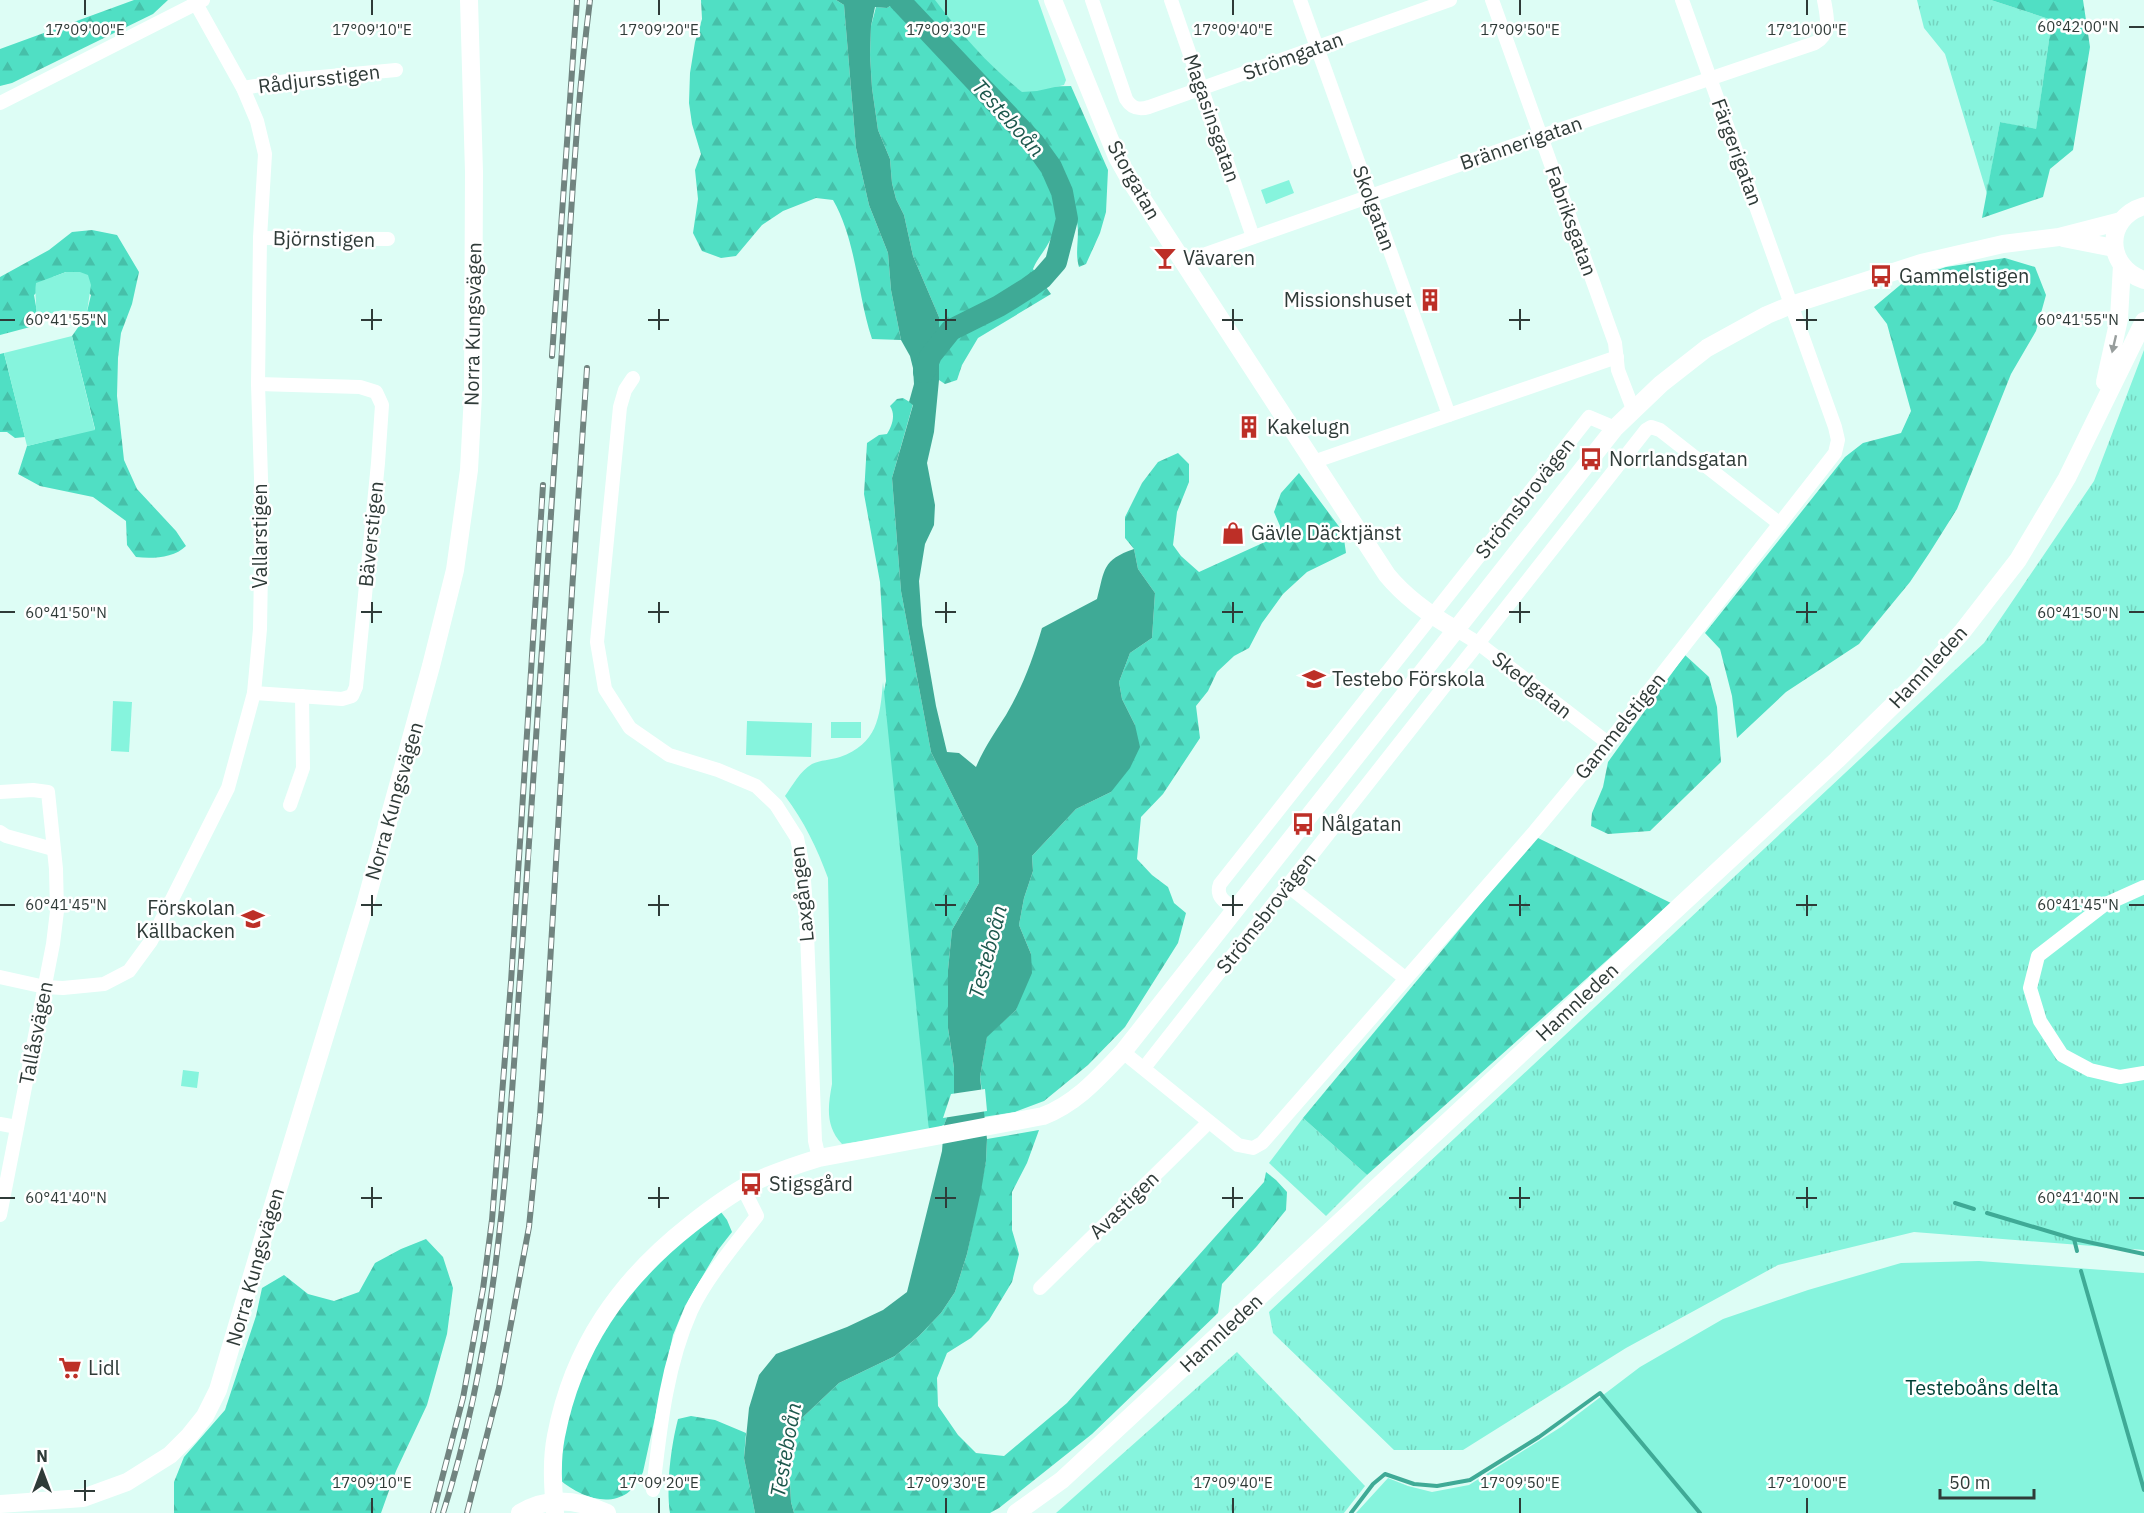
<svg xmlns="http://www.w3.org/2000/svg" width="2144" height="1513" viewBox="0 0 2144 1513" font-family="'IBM Plex Sans',sans-serif">
  <defs>
    <pattern id="grass-tufts" width="24" height="20" patternUnits="userSpaceOnUse" patternTransform="scale(1.5)"><rect width="24" height="20" fill="#86f4dd"/><path d="M3 7l-1-3M5 7V3M7 7l1-3M15 17l-1-3M17 17v-4M19 17l1-3" fill="none" stroke="#74d2be"/></pattern>
    <pattern id="forest-firs" width="22" height="20" patternUnits="userSpaceOnUse" patternTransform="scale(1.5)"><rect width="22" height="20" fill="#50dfc4"/><path d="M5 1l3.5 6h-7zM16 11l3.5 6h-7z" fill="#46c0a9"/></pattern>
  </defs>
  <rect width="100%" height="100%" fill="#ddfdf5"/>
  <g fill="url(#grass-tufts)">
    <polygon points="1917,0 1991,0 2052,20 2036,130 2000,122 1987,194 1945,54 1924,28"/>
    <polygon points="2144,350 2144,1250 1914,1232 1778,1265 1626,1348 1463,1450 1394,1450 1273,1333 1269,1312 1984,643 2094,481"/>
    <polygon points="1303,1118 1367,1175 1326,1216 1269,1163"/>
    <polygon points="1237,1352 1365,1486 1344,1513 1056,1513"/>
  </g>
  <g fill="url(#forest-firs)">
    <polygon points="134,0 168,0 153,14 12,83 0,86 0,49"/>
    <path d="M701 0H836L844 5 856 148 869 205 888 253 891 290 901 340 872 339C857 294 857 242 833 200L816 198 783 211 762 225 736 256 721 258 702 251 693 233 698 199 695 170 701 154 692 124 689 103 690 73 695 42 702 19Z"/>
    <path d="M899 0H1009L1029 87 1071 86 1108 170 1106 212 1100 233 1086 264 1079 267C1074 251 1081 234 1076 218L1062 217C1055 225 1054 235 1048 244 1043 253 1037 259 1033 269L1051 294 978 338 962 365 957 380 945 384 939 380V317L913 256 904 215 896 199 892 183 890 159 878 130 872 88 870 55 871 26 876 7 887 8Z"/>
    <polygon points="1991,0 2083,0 2090,47 2073,150 2050,169 2043,197 1982,218 2000,122 2036,129 2052,20"/>
    <path d="M92 230 117 235 139 272 132 304 121 333 118 358 117 396 124 460 137 489 176 531 186 546C174 558 152 559 136 557L127 545 126 521 93 497 40 486 18 474 27 446 95 429 72 336 86 316 91 295 66 272 53 277 34 295 37 312 34 326 0 335V277L49 250 72 232Z"/>
    <polygon points="2005,258 2035,267 2046,295 2036,331 2011,374 1957,509 1930,552 1910,582 1859,644 1786,692 1737,738 1732,696 1720,649 1705,633 1845,457 1863,443 1901,433 1911,411 1887,324 1874,307 1905,281 1946,267"/>
    <polygon points="4,353 25,437 15,438 7,432 0,432 0,354"/>
    <path d="M903 398 913 404 892 478 901 591 931 752 978 847 979 883 952 930 948 970V1028L954 1068V1099L944 1125 929 1131 855 756 876 733 886 681 880 582 864 494 867 443 879 435 887 434C892 426 896 415 890 406L897 399Z"/>
    <polygon points="1178,453 1189,464 1189,482 1177,512 1173,545 1181,556 1199,572 1280,535 1280,526 1274,512 1281,493 1299,473 1343,532 1346,553 1307,572 1283,594 1262,623 1249,648 1234,656 1217,672 1208,691 1196,706 1200,738 1163,794 1141,817 1137,859 1152,875 1168,887 1174,903 1186,913 1178,943 1125,1027 1088,1065 1044,1101 1015,1112 983,1117 984,1105 980,1077 987,1036 1016,1010 1031,954 1019,925 1024,898 1033,871 1032,856 1076,809 1111,792 1135,725 1122,699 1119,682 1130,653 1152,638 1155,593 1138,569 1134,549 1125,538 1125,517 1142,483 1158,462"/>
    <polygon points="1685,655 1709,677 1717,707 1721,762 1650,831 1608,834 1591,826 1592,813 1603,787 1608,762"/>
    <polygon points="1536,837 1671,903 1367,1175 1303,1118"/>
    <polygon points="1039,1130 1027,1163 1012,1192 1012,1230 1019,1254 1012,1282 989,1320 971,1338 947,1353 937,1378 938,1406 958,1435 976,1453 1004,1456 1067,1403 1264,1182 1266,1172 1276,1180 1287,1192 1286,1210 1257,1246 1222,1284 1218,1313 1092,1434 999,1508 990,1513 794,1513 791,1502 789,1463 793,1434 803,1417 839,1383 895,1356 919,1336 941,1313 955,1292 967,1254 986,1161 987,1139"/>
    <path d="M721 1212 727 1220 732 1232 718 1250 685 1306 673 1335 643 1472C627 1512 586 1503 559 1479L568 1404 590 1346 632 1291 660 1261 690 1234Z"/>
    <polygon points="426,1239 443,1257 453,1288 447,1334 427,1405 396,1471 381,1513 174,1513 174,1482 184,1457 225,1410 256,1316 262,1288 284,1275 308,1294 334,1301 359,1292 375,1263 401,1249"/>
    <path d="M691 1416 715 1420 746 1433 744 1458 755 1513H670C666 1485 671 1446 678 1419Z"/>
  </g>
  <g fill="#86f4dd">
    <path d="M935 0H1038L1066 80 1064 85 1037 91 1022 92C989 66 961 34 935 0Z"/>
    <polygon points="1289,180 1294,193 1266,204 1261,190"/>
    <path d="M66 272H80L88 275 91 285 87 312 62 310 35 318C38 306 34 295 36 283Z"/>
    <polygon points="72,336 95,430 27,446 4,353"/>
    <path d="M883 682 929 1131 842 1144C825 1126 828 1106 832 1084L828 878C817 848 804 821 785 796 793 785 800 771 812 764 820 760 831 760 840 757 877 744 880 718 883 682Z"/>
    <polygon points="113,701 132,702 129,752 111,751"/>
    <polygon points="747,721 812,723 811,757 746,755"/>
    <rect x="831" y="722" width="30" height="16"/>
    <polygon points="183,1070 199,1072 197,1088 181,1086"/>
    <polygon points="1979,1261 2144,1273 2144,1513 1356,1513 1388,1478 1408,1486 1432,1492 1469,1485 1561,1427 1640,1367 1723,1319 1808,1290 1901,1263"/>
  </g>
  <path fill="#3faa96" d="M836 0H899L887 8 875 7 871 26 870 55 872 88 878 130 890 159 892 183 896 199 904 215 913 256 939 317V380L934 432 927 463 935 505 934 525 925 544 919 581 922 625 936 706 947 752 959 753 976 767C984 748 995 732 1006 715 1022 688 1033 659 1042 628L1097 599C1105 569 1102 560 1134 549L1138 569 1155 593 1152 638 1130 653 1119 682 1122 699 1135 725 1140 747 1130 768 1111 792 1076 809 1032 856 1033 871 1024 898 1019 925 1031 954 1032 973 1016 1010 987 1037 980 1077 987 1139 986 1161 981 1191 967 1254 955 1292 941 1313 919 1336 895 1356 839 1383 803 1417 793 1434 789 1465 791 1502 794 1513H755L744 1458 749 1408 759 1375 776 1354 847 1327 883 1310 907 1292 942 1151 944 1125 954 1099V1068L948 1028V970L952 930 979 883 978 847 931 752 901 591 892 478 913 405 909 402 914 384 913 368 910 356 901 340 891 290 888 253 869 205 856 148 844 5Z"/>
  <polygon fill="#ddfdf5" points="985,1089 987,1111 943,1118 951,1094"/>
  <g fill="none" stroke-linecap="round" stroke-linejoin="round">
    <g stroke="#3faa96" stroke-width="4">
      <polyline points="1955,1203 1974,1209"/>
      <polyline points="1987,1213 2074,1239 2144,1254"/>
      <polyline points="2074,1239 2077,1251"/>
      <polyline points="2081,1271 2144,1490"/>
      <polyline points="1351,1513 1373,1484 1385,1474 1414,1484 1437,1486 1470,1480 1539,1437 1600,1393 1700,1513"/>
    </g>
    <polyline stroke="#3faa96" stroke-width="22" points="899,0 1033,142 1051,167 1062,192 1067,219 1056,262 1042,278 1028,288 999,306 951,330 931,355 924,372"/>
    <g stroke="#fff" stroke-width="14">
      <path d="M1092 0 1126 99C1132 109 1139 110 1149 107L1450 0"/>
      <polyline points="1171,0 1253,237"/>
      <polyline points="1300,0 1449,415"/>
      <polyline points="1492,0 1615,343 1618,370 1633,409"/>
      <polyline points="243,88 299,79 396,70"/>
      <polyline points="0,103 203,0"/>
      <polyline points="260,238 388,239"/>
      <path d="M1183 262 1541 136 1815 43C1832 33 1827 17 1824 0"/>
      <polyline points="633,378 625,390 620,407 597,642 605,689 630,728 669,755 718,770 756,786 776,805 797,838 803,867 806,907 815,1141 819,1158"/>
      <polyline points="1313,462 1617,357"/>
      <polyline points="1455,629 1478,643 1608,743"/>
      <polyline points="254,693 342,699 352,696 356,687 378,463 382,405 376,392 360,387 258,384"/>
      <polyline points="0,792 33,790 48,792 56,869 57,911 53,944 0,1215"/>
      <polyline points="290,805 303,768 302,696"/>
      <polyline points="0,832 6,836 53,849"/>
      <polyline points="1288,886 1405,978"/>
      <polyline points="2144,887 2104,905 2038,956 2030,988 2040,1021 2062,1055 2090,1070 2120,1077 2144,1073"/>
      <path d="M1236 910C1226 903 1215 897 1220 884L1589 417 1615 428"/>
      <polyline points="0,977 45,987 63,988 104,984 129,971 151,941 228,788 254,693 260,629 262,510 258,384 260,238 265,154 257,121 243,88 194,0"/>
      <polyline points="1123,1052 1238,1145 1253,1148 1262,1143 1535,831 1608,743 1835,453 1838,440 1835,427 1682,0"/>
      <polyline points="1144,1068 1646,430 1651,427 1660,430 1780,524"/>
      <polyline points="0,1124 17,1127"/>
      <polyline points="1040,1288 1209,1122"/>
      <path d="M653 1490C660 1429 666 1367 691 1311 705 1280 736 1243 757 1216L743 1188"/>
    </g>
    <g stroke="#fff" stroke-width="18">
      <path d="M1053 0 1117 157 1130 180 1387 575C1406 598 1430 615 1455 629"/>
      <path d="M2144 206C2104 218 2105 267 2144 280"/>
      <polyline points="2063,238 2114,248"/>
      <polyline points="2105,382 2119,319 2122,265"/>
      <polyline points="0,1504 83,1498 127,1482 170,1455 189,1436 205,1416 218,1390 264,1235 365,905 431,666 455,570 469,470 473,394 474,172 469,0"/>
      <path d="M520 1513C548 1496 579 1500 607 1513"/>
      <path d="M555 1513C553 1487 551 1461 556 1436 573 1347 620 1280 690 1225 709 1210 729 1195 750 1184 772 1173 796 1165 819 1158L1043 1116C1077 1103 1099 1077 1123 1052L1615 428 1661 384 1707 348 1767 315 1791 305 1921 263 2003 244 2059 237 2121 221"/>
      <polyline points="1016,1513 1062,1480 1837,760 1922,677 1962,632 2018,560 2067,478 2144,321"/>
    </g>
    <g stroke="#718480" stroke-width="6">
      <g id="rail">
        <polyline points="552,356 577,0"/>
        <polyline points="433,1513 463,1398 483,1289 492,1220 511,982 543,485"/>
        <path d="M443 1513C500 1335 508 1147 521 962 537 743 549 524 565 305 572 203 577 101 590 0"/>
        <polyline points="467,1513 499,1388 529,1227 540,1116 548,998 572,591 587,368"/>
      </g>
    </g>
    <use href="#rail" stroke="#fff" stroke-width="4" stroke-dasharray="11" stroke-linecap="butt"/>
  </g>
  <defs><path id="oneway-solid" d="M-6-.8H1V-3.2L6.5 0L1 3.2V.8H-6Z" transform="scale(1.5)"/></defs>
  <use fill="#979d9c" href="#oneway-solid" transform="translate(2114 344) rotate(103)"/>
  <path fill="none" stroke="#2f3b38" stroke-width="2" d="M85 0V15M372 0V15M659 0V15M946 0V15M1233 0V15M1520 0V15M1807 0V15M2129 27H2144M372 309V330M659 309V330M946 309V330M1233 309V330M1520 309V330M1807 309V330M0 320H15M361 320H382M648 320H669M935 320H956M1222 320H1243M1509 320H1530M1796 320H1817M2129 320H2144M372 602V623M659 602V623M946 602V623M1233 602V623M1520 602V623M1807 602V623M0 612H15M361 612H382M648 612H669M935 612H956M1222 612H1243M1509 612H1530M1796 612H1817M2129 612H2144M372 895V916M659 895V916M946 895V916M1233 895V916M1520 895V916M1807 895V916M0 905H15M361 905H382M648 905H669M935 905H956M1222 905H1243M1509 905H1530M1796 905H1817M2129 905H2144M372 1187V1208M659 1187V1208M946 1187V1208M1233 1187V1208M1520 1187V1208M1807 1187V1208M0 1198H15M361 1198H382M648 1198H669M935 1198H956M1222 1198H1243M1509 1198H1530M1796 1198H1817M2129 1198H2144M85 1480V1501M74 1491H95M372 1498V1513M659 1498V1513M946 1498V1513M1233 1498V1513M1520 1498V1513M1807 1498V1513"/>
  <defs>
    <g id="bar-bare" transform="scale(1.8)"><path d="M-6-5H6L.8 .8V4.5H3.5V6h-7V4.5H-.8V.8Z" fill="#bd2f27" stroke="#fff" stroke-width="2.5" paint-order="stroke"/></g>
    <g id="bus-bare" transform="scale(1.8)"><path d="M-5-6H5V4H4V6H2V4H-2V6H-4V4H-5ZM-3.5-4V0h7V-4ZM-3.5 1.2v1.5H-2V1.2ZM2 1.2v1.5H3.5V1.2Z" fill="#bd2f27" stroke="#fff" stroke-width="2.5" paint-order="stroke"/></g>
    <g id="building-bare" transform="scale(1.8)"><path d="M-4-6H4V6H1V3H-1V6H-4ZM-2.5-4.3h1.7v1.8h-1.7ZM.8-4.3h1.7v1.8H.8ZM-2.5-1h1.7V.8h-1.7ZM.8-1h1.7V.8H.8Z" fill="#bd2f27" stroke="#fff" stroke-width="2.5" paint-order="stroke"/></g>
    <g id="shop-bare" transform="scale(1.8)"><path d="M-5-2.5h2.3a2.7 3.5 0 0 1 5.4 0H5L5.5 6h-11ZM-1.5-2.5h3a1.5 2.3 0 0 0-3 0Z" fill="#bd2f27" stroke="#fff" stroke-width="2.5" paint-order="stroke"/></g>
    <g id="school-bare" transform="scale(1.8)"><path d="M0-5L7-2L0 1L-7-2ZM-4 1L0 2.5L4 1V4Q0 6-4 4Z" fill="#bd2f27" stroke="#fff" stroke-width="2.5" paint-order="stroke"/></g>
    <g id="supermarket-bare" transform="scale(1.8)"><path d="M-6-5.5h2.5l.6 2H6L4.5 2H-2.5L-4.4-4H-6ZM-1.5 3.2a1.3 1.3 0 1 0 .1 0ZM3 3.2a1.3 1.3 0 1 0 .1 0Z" fill="#bd2f27" stroke="#fff" stroke-width="2.5" paint-order="stroke"/></g>
  </defs>
  <g fill-rule="evenodd">
    <use href="#bar-bare" x="1165" y="258"/>
    <use href="#bus-bare" x="1881" y="276"/>
    <use href="#building-bare" x="1430" y="300"/>
    <use href="#building-bare" x="1249" y="427"/>
    <use href="#bus-bare" x="1591" y="459"/>
    <use href="#shop-bare" x="1233" y="533"/>
    <use href="#school-bare" x="1314" y="679"/>
    <use href="#bus-bare" x="1303" y="824"/>
    <use href="#school-bare" x="253" y="919"/>
    <use href="#bus-bare" x="751" y="1184"/>
    <use href="#supermarket-bare" x="70" y="1368"/>
  </g>
  <g text-anchor="middle" stroke-width="5" stroke-linejoin="round" paint-order="stroke">
    <g font-size="20" fill="#2f3b38" stroke="#fff">
      <text transform="translate(1293 56) rotate(-20)" y="7">Strömgatan</text>
      <text transform="translate(319 79) rotate(-7)" y="7">Rådjursstigen</text>
      <text transform="translate(1212 118) rotate(71)" y="7">Magasinsgatan</text>
      <text transform="translate(1521 143) rotate(-19)" y="7">Brännerigatan</text>
      <text transform="translate(1737 152) rotate(70)" y="7">Färgerigatan</text>
      <text transform="translate(1134 180) rotate(61)" y="7">Storgatan</text>
      <text transform="translate(1374 208) rotate(70)" y="7">Skolgatan</text>
      <text transform="translate(1571 221) rotate(70)" y="7">Fabriksgatan</text>
      <text transform="translate(324 239) rotate(1)" y="7">Björnstigen</text>
      <text transform="translate(473 324) rotate(-89)" y="7">Norra Kungsvägen</text>
      <text transform="translate(1525 498) rotate(-52)" y="7">Strömsbrovägen</text>
      <text transform="translate(371 534) rotate(-84)" y="7">Bäverstigen</text>
      <text transform="translate(260 536) rotate(-90)" y="7">Vallarstigen</text>
      <text transform="translate(1928 667) rotate(-47)" y="7">Hamnleden</text>
      <text transform="translate(1532 685) rotate(38)" y="7">Skedgatan</text>
      <text transform="translate(1620 726) rotate(-51)" y="7">Gammelstigen</text>
      <text transform="translate(394 801) rotate(-74)" y="7">Norra Kungsvägen</text>
      <text transform="translate(802 894) rotate(-96)" y="7">Laxgången</text>
      <text transform="translate(1266 913) rotate(-52)" y="7">Strömsbrovägen</text>
      <text transform="translate(1577 1002) rotate(-43)" y="7">Hamnleden</text>
      <text transform="translate(36 1033) rotate(-79)" y="7">Tallåsvägen</text>
      <text transform="translate(1124 1205) rotate(-44)" y="7">Avastigen</text>
      <text transform="translate(255 1267) rotate(-74)" y="7">Norra Kungsvägen</text>
      <text transform="translate(1221 1333) rotate(-43)" y="7">Hamnleden</text>
    </g>
    <g font-size="20" fill="#2f3b38" stroke="#fff" text-anchor="start">
      <text x="1183" y="265">Vävaren</text>
      <text x="1899" y="283">Gammelstigen</text>
      <text x="1412" y="307" text-anchor="end">Missionshuset</text>
      <text x="1267" y="434">Kakelugn</text>
      <text x="1609" y="466">Norrlandsgatan</text>
      <text x="1251" y="540">Gävle Däcktjänst</text>
      <text x="1332" y="686">Testebo Förskola</text>
      <text x="1321" y="831">Nålgatan</text>
      <text x="235" y="915" text-anchor="end">Förskolan<tspan x="235" dy="23">Källbacken</tspan></text>
      <text x="769" y="1191">Stigsgård</text>
      <text x="88" y="1375">Lidl</text>
    </g>
    <g font-size="20" fill="#004237" stroke="#fff">
      <text x="1982" y="1395">Testeboåns delta</text>
    </g>
    <g font-size="21" font-style="italic" fill="#1d584d" stroke="#fff">
      <text transform="translate(1008 118) rotate(48)" y="7">Testeboån</text>
      <text transform="translate(988 952) rotate(-75)" y="7">Testeboån</text>
      <text transform="translate(786 1450) rotate(-80)" y="7">Testeboån</text>
    </g>
  </g>
  <g font-size="15" text-anchor="middle" fill="#2f3b38" stroke="#fff" stroke-width="5" stroke-linejoin="round" paint-order="stroke">
    <text x="2078" y="32">60°42'00"N</text>
    <text x="85" y="35">17°09'00"E</text>
    <text x="372" y="35">17°09'10"E</text>
    <text x="659" y="35">17°09'20"E</text>
    <text x="946" y="35">17°09'30"E</text>
    <text x="1233" y="35">17°09'40"E</text>
    <text x="1520" y="35">17°09'50"E</text>
    <text x="1807" y="35">17°10'00"E</text>
    <text x="66" y="325">60°41'55"N</text>
    <text x="2078" y="325">60°41'55"N</text>
    <text x="66" y="618">60°41'50"N</text>
    <text x="2078" y="618">60°41'50"N</text>
    <text x="66" y="910">60°41'45"N</text>
    <text x="2078" y="910">60°41'45"N</text>
    <text x="66" y="1203">60°41'40"N</text>
    <text x="2078" y="1203">60°41'40"N</text>
    <text x="372" y="1488">17°09'10"E</text>
    <text x="659" y="1488">17°09'20"E</text>
    <text x="946" y="1488">17°09'30"E</text>
    <text x="1233" y="1488">17°09'40"E</text>
    <text x="1520" y="1488">17°09'50"E</text>
    <text x="1807" y="1488">17°10'00"E</text>
  </g>
  <g transform="translate(42 1471)" stroke="#ffffff" stroke-width="4.5" paint-order="stroke">
  <path d="M0-4.5L10 22L0 15L-10 22Z" fill="#2f3b38"/>
  <text y="-9" font-size="16" font-weight="bold" text-anchor="middle" fill="#2f3b38">N</text>
  </g>
  <path d="M1940 1489v9h94v-9" fill="none" stroke="#2f3b38" stroke-width="3"/>
  <text x="1949" y="1489" font-size="18" fill="#2f3b38" stroke="#ffffff" stroke-width="4.5" paint-order="stroke">50 m</text>
</svg>
